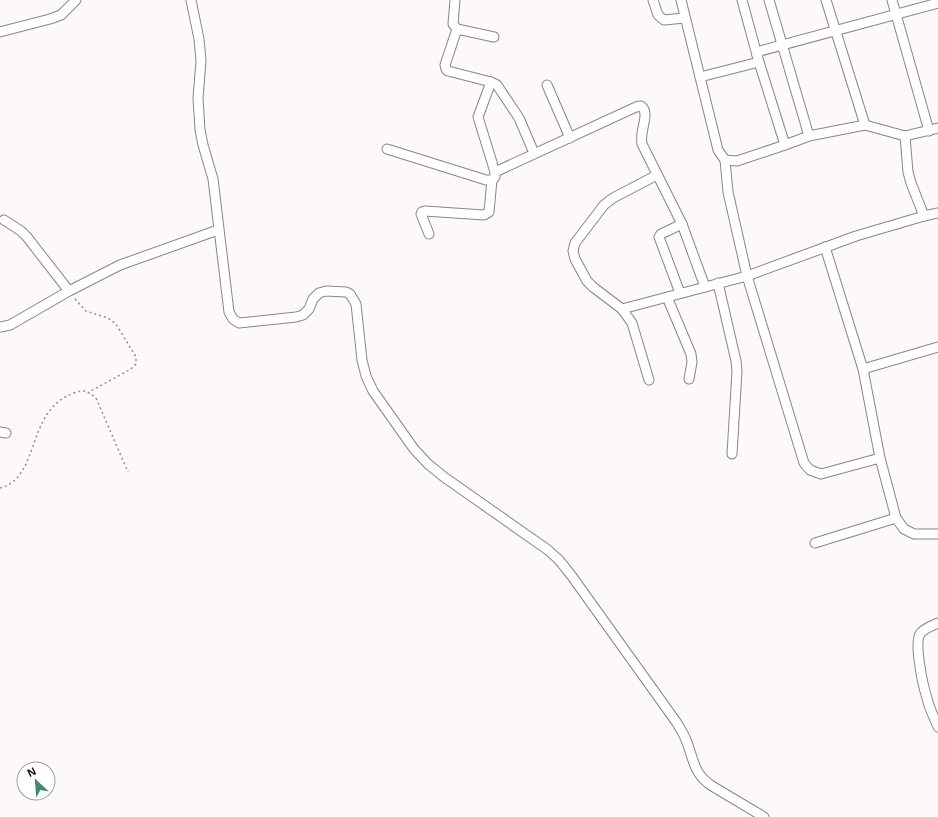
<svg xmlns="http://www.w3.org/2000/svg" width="938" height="817" viewBox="0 0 938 817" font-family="Arial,sans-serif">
  <rect width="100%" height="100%" fill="#fdf8f9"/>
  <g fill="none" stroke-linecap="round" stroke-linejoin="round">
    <g stroke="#8a8587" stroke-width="11">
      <g id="minor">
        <path d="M191 0 199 39 201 61 198 98 200 130 203 145 213 179 229 312 233 319 239 323 296 317 303 315 309 309 313 299 319 293 326 291 346 292 350 294 356 304 362 360 366 376 373 391 414 449 428 464 444 477 548 550 559 560 571 575 677 723C680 729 684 734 686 740 694 759 693 774 712 786L764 817"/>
        <polyline points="455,0 453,24 457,29 494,37"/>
        <polyline points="653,0 658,15 664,20 685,18"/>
        <polyline points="681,0 718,150 725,160 737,161 785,145 759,62 757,55 760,51 938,3"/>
        <polyline points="742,0 757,55"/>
        <polyline points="769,0 809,136"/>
        <polyline points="826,0 865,125"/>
        <polyline points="892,0 929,131"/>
        <polyline points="457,29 445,65 446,69 448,71 491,82 497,85 519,118 534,153"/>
        <polyline points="0,32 50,19 61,15 76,0"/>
        <polyline points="700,77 759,62"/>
        <polyline points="547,85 570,138"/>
        <polyline points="905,136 908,172 911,183 924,216"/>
        <polyline points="785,145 809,136 865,125 905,136 938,128"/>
        <polyline points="387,149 486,180 492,180 495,177 495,172 478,117 491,82"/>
        <polyline points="725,160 728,192 747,276 804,463 810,470 821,474 880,458"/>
        <path d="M495 172 636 107 641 106C651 113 639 130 642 144L682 224 705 287"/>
        <polyline points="4,220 21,231 27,237 69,291"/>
        <polyline points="429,234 421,214 422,212 425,211 484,215 489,212 492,180"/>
        <polyline points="825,247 863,369 880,458 896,518 904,529 914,534 938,534"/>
        <polyline points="718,283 736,361 737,371 732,454"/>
        <polyline points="680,293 659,237 661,234 682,224"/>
        <polyline points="667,297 691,354 692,362 689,379"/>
        <polyline points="622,309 747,276 856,236 924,216 938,213"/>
        <polyline points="0,327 10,325 69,291 120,265 218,230"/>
        <polyline points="863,369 938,347"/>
        <polyline points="649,380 632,323 622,309 593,287 587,281 575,259 573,251 575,243 604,205 613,198 657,175"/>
        <polyline points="0,432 6,433"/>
        <polyline points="815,543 896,518"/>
        <path d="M938 623C932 626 924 628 920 634 914 644 923 686 927 698 929 708 934 717 938 727"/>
      </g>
    </g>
    <g stroke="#918e8e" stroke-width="1.5" stroke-dasharray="2 3" stroke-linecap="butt">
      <polyline points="75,299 86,311 108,318 116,324 136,357 136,364 131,369 89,392"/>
      <path d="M0 488C41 478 25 410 74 393 84 389 87 391 96 398L128 472"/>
    </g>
    <use href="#minor" stroke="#fff" stroke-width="9"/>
  </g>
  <g transform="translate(36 781) rotate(334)"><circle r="19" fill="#ffffff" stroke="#a09f9f"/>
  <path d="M0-3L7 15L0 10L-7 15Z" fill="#458676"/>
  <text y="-6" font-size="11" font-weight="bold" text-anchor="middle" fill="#111010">N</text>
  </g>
</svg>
